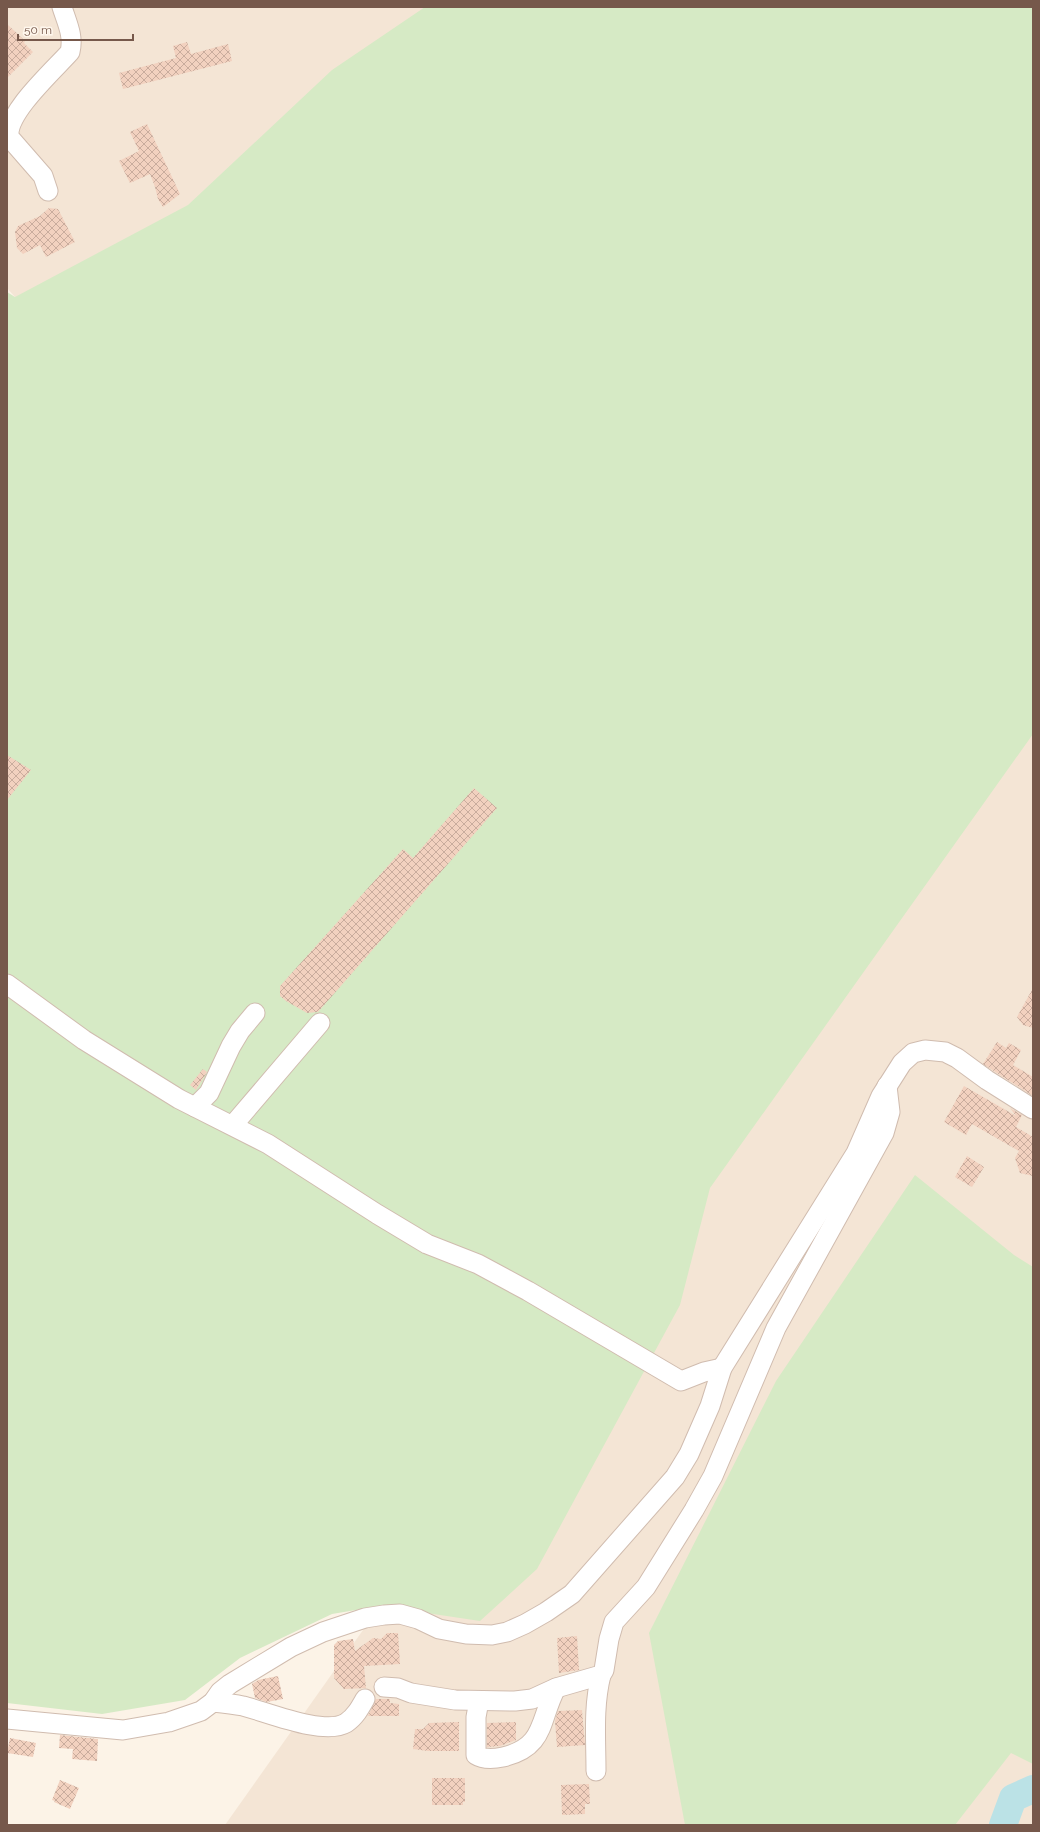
<svg xmlns="http://www.w3.org/2000/svg" width="1040" height="1832" viewBox="0 0 1040 1832" font-family="Raleway,sans-serif">
  <defs>
    <pattern id="building-cross-hatch" width="8" height="8" patternUnits="userSpaceOnUse"><rect width="8" height="8" fill="#f2d1bf"/><path d="M0 0l8 8M0 8l8-8" fill="none" stroke="#c9ac9d"/></pattern>
  </defs>
  <rect width="100%" height="100%" fill="#fcf3e7"/>
  <g fill="#f4e5d5">
    <polygon points="7,7 532,7 49,335 7,288"/>
    <polygon points="1033,706 1033,1825 225,1825 380,1606"/>
  </g>
  <g fill="#d6eac5">
    <polygon points="425,7 1033,7 1033,734 710,1188 680,1305 537,1569 480,1621 380,1606 332,1614 240,1658 185,1700 102,1714 7,1703 7,292 15,297 188,205 332,70"/>
    <polygon points="915,1175 1014,1255 1033,1267 1033,1764 1011,1753 955,1825 685,1825 649,1633 776,1381"/>
  </g>
  <g fill="none" stroke-linecap="round" stroke-linejoin="round">
    <polyline stroke="#bbe2e6" stroke-width="28" points="1003,1825 1013,1798 1033,1789"/>
  </g>
  <g fill="url(#building-cross-hatch)">
    <polygon points="7,24 25,41 24,43 33,52 7,78"/>
    <polygon points="187,42 191,54 228,44 232,61 123,89 119,73 176,58 173,46"/>
    <polygon points="147,124 180,194 163,207 158,199 155,187 150,174 130,183 119,161 139,151 130,132"/>
    <polygon points="49,208 58,209 75,242 46,257 40,245 23,254 17,248 15,232 18,226 40,216"/>
    <polygon points="7,755 31,770 7,800"/>
    <polygon points="474,788 497,808 318,1012 307,1013 286,1001 280,996 280,986 403,849 413,858"/>
    <polygon points="1033,988 1033,1028 1023,1025 1017,1017"/>
    <polygon points="997,1042 1006,1048 1009,1043 1021,1050 1013,1065 1033,1077 1033,1096 983,1064"/>
    <polygon points="203,1069 207,1072 196,1090 190,1085"/>
    <polygon points="964,1086 1016,1116 1010,1108 1022,1115 1016,1127 1033,1137 1033,1176 1020,1173 1015,1158 1019,1151 972,1124 966,1135 944,1122"/>
    <polygon points="967,1156 984,1167 972,1187 955,1177"/>
    <polygon points="387,1633 398,1633 400,1664 364,1666 366,1688 344,1689 334,1678 334,1645 338,1641 353,1639 355,1651 373,1638 381,1639"/>
    <polygon points="577,1636 579,1670 559,1673 557,1638"/>
    <polygon points="278,1676 283,1699 267,1702 255,1698 252,1684 258,1680"/>
    <polygon points="376,1699 390,1699 390,1703 399,1704 399,1716 368,1716"/>
    <polygon points="582,1710 585,1745 557,1747 555,1721 558,1711"/>
    <polygon points="459,1722 459,1751 428,1751 413,1749 415,1729 423,1729 429,1723"/>
    <polygon points="516,1722 516,1740 500,1746 487,1747 487,1723"/>
    <polygon points="60,1735 98,1739 97,1761 72,1759 73,1749 59,1748"/>
    <polygon points="10,1738 36,1743 33,1757 7,1753"/>
    <polygon points="432,1778 465,1778 465,1802 463,1802 463,1805 432,1805"/>
    <polygon points="60,1780 79,1788 70,1809 54,1802 55,1801 52,1800"/>
    <polygon points="589,1784 590,1804 585,1804 585,1814 562,1815 561,1785"/>
  </g>
  <g fill="none" stroke-linecap="round" stroke-linejoin="round">
    <g stroke="#d0bcaf" stroke-width="21">
      <g id="minor">
        <path d="M48 191 43 176 9 137C6 113 53 71 70 52 74 36 67 23 62 7"/>
        <polyline points="7,984 84,1040 179,1099 268,1144 377,1214 427,1244 478,1264 528,1291 681,1381 704,1372 722,1368"/>
        <polyline points="195,1107 209,1093 231,1046 240,1031 255,1013"/>
        <polyline points="233,1125 320,1023"/>
        <polyline points="384,1687 398,1688 411,1693 455,1700 515,1701 532,1699 556,1688 601,1675 604,1670 609,1639 614,1622 646,1587 694,1510 713,1476 776,1328 884,1133 890,1112 887,1086"/>
        <path d="M479 1701 476 1717V1755C484 1760 494 1759 503 1757 546 1747 539 1720 556 1688"/>
        <path d="M213 1702C223 1703 233 1704 243 1706 267 1712 324 1736 346 1723 355 1717 360 1708 365 1699"/>
        <polyline points="7,1719 123,1730 169,1722 201,1711 213,1702 220,1692 230,1684 291,1647 323,1632 365,1618 384,1615 400,1614 418,1619 439,1629 466,1634 492,1635 507,1632 525,1624 546,1612 572,1594 675,1477 689,1454 710,1406 722,1368 856,1153 881,1096 902,1063 913,1053 925,1050 945,1052 957,1058 987,1080 1033,1109"/>
        <path d="M596 1771C596 1739 593 1707 601 1675"/>
      </g>
    </g>
    <use href="#minor" stroke="#fff" stroke-width="19"/>
  </g>
  <rect width="1040" height="1832" fill="none" stroke="#76584b" stroke-width="16"/>
  <path d="M18 34v6h115v-6" fill="none" stroke="#76584b" stroke-width="2"/>
  <text x="24" y="34" font-size="12" fill="#76584b" stroke="#fff7ed" stroke-width="3" paint-order="stroke">50 m</text>
</svg>
